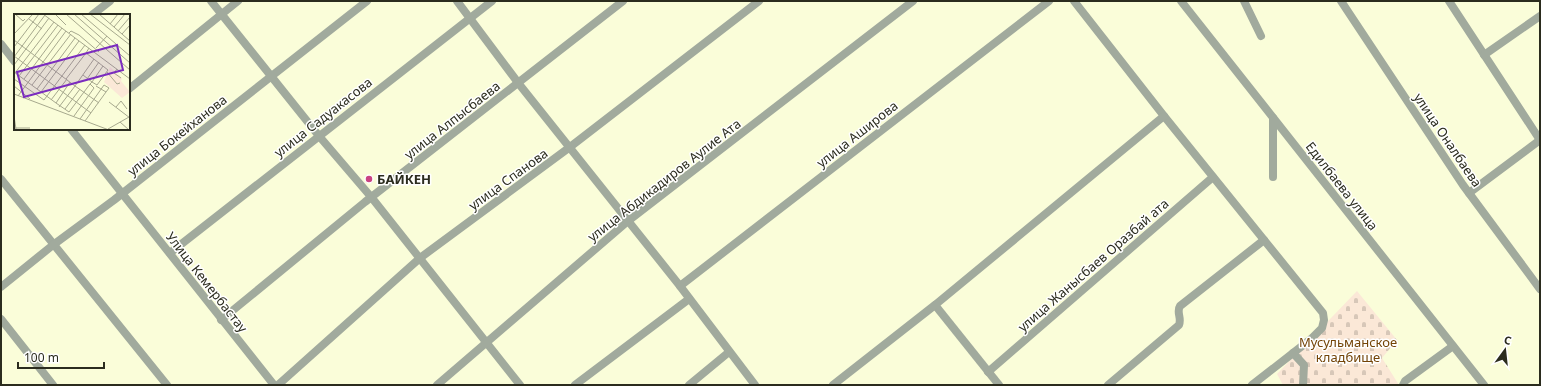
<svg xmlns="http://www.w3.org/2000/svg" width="1541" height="386" viewBox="0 0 1541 386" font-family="'Noto Sans',sans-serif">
  <defs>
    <pattern id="cemetery-stones" width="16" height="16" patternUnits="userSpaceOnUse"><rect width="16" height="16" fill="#fbe8d7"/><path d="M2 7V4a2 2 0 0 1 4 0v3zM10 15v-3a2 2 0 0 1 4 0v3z" fill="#d7c7b8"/></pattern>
  </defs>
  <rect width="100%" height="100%" fill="#fafdd9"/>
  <polygon fill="url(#cemetery-stones)" points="1357,291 1397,340 1382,358 1399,385 1283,385 1277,374"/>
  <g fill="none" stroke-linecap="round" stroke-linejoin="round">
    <g stroke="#a1aa9d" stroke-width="8">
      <polyline points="211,1 319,136 372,198 520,385"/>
      <polyline points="457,1 519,84 680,286 755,385"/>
      <polyline points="1074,1 1164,116 1323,313 1324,320 1322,328 1311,339 1252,385"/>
      <polyline points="1181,1 1484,385"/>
      <polyline points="1244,1 1261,36"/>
      <polyline points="1341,1 1463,185 1540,289"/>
      <polyline points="1449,1 1540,140"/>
      <polyline points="92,15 110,1"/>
      <polyline points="1,44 15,62"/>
      <polyline points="1484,55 1540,16"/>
      <polyline points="129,89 238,1"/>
      <polyline points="1273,118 1273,177"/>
      <polyline points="71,129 274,385"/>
      <polyline points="1,179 167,385"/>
      <polyline points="1469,193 1540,140"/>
      <polyline points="170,253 492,1"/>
      <polyline points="680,286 1049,1"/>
      <polyline points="1,287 53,245 114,200 367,1"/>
      <polyline points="935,305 999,385"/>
      <polyline points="1,319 53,385"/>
      <polyline points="221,320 365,202 623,1"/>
      <polyline points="1293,353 1304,365 1303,385"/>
      <polyline points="988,372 1213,177"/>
      <polyline points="278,385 420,258 570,147 759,1"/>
      <polyline points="437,385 628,221 913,1"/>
      <polyline points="575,385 689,299"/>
      <polyline points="689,385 729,352"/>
      <polyline points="833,385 935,305 1164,116"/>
      <path d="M1108 385 1179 325C1182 318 1176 312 1180 306L1264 240"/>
      <polyline points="1403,385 1405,381 1453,346"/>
    </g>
  </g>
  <circle fill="#ca4382" stroke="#fff" stroke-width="1.5" cx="369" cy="179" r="4"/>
  <g text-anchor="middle" stroke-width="3" stroke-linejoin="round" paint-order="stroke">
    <g font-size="13" fill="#2b2c1e" stroke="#fff">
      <text transform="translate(323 117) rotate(-38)" y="5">улица Садуакасова</text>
      <text transform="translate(452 120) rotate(-38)" y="5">улица Алпысбаева</text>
      <text transform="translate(857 134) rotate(-38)" y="5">улица Аширова</text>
      <text transform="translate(177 135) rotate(-38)" y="5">улица Бокейханова</text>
      <text transform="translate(1448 140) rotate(56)" y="5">улица Оналбаева</text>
      <text transform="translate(508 179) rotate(-36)" y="5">улица Спанова</text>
      <text transform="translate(664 180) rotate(-38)" y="5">улица Абдикадиров Аулие Ата</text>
      <text transform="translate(1342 186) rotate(52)" y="5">Едилбаева улица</text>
      <text transform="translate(1093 265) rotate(-41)" y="5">улица Жанысбаев Оразбай ата</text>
      <text transform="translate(207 282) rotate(52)" y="5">Улица Кемербастау</text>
    </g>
    <g font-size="13" font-weight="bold" fill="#2b2c1e" stroke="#fff" text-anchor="start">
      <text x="377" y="184">БАЙКЕН</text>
    </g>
    <g font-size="13" fill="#734407" stroke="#fff">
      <text x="1348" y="347">Мусульманское<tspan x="1348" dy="15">кладбище</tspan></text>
    </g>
  </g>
  <g transform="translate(14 14)">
    <rect width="116" height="116" fill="#fafdd9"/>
    <path d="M96 53 108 64 107 67 116 78 108 84 90 68Z" fill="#fbe8d7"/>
    <path fill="none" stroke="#a7a98e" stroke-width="1" d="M1 0 9 7 11 5M29 0 116 65M41 0 52 11M52 0 116 56M60 0 116 49M67 0 116 42M76 0 116 31M85 0 116 27M15 5 28 15M96 10 104 0M100 13 111 0M104 17 116 3M55 19 57 17 65 21 85 38M0 20 19 0M108 20 116 11M0 26 61 72 80 45M0 33 25 0M82 34 93 22M0 42 77 99M0 43 31 1M0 51 35 4M103 55 100 59 107 64M0 58 42 89M93 58 103 70 106 69M1 59 40 8M69 61 78 68 89 52M5 62 44 11M0 65 30 86 71 31M10 65 48 14M52 65 72 39M73 65 85 48M56 68 42 89 55 98 76 70M18 71 57 20M0 72 16 85M23 75 61 24M27 78 65 27M0 80 95 116M4 82 52 17M37 86 53 65M95 88 116 104M45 93 61 72 85 89M102 93 107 87 113 95M51 95 66 75M0 102 2 115M60 102 80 74 76 70 78 68 83 71 94 56 72 39 75 34M66 105 90 71 95 74 92 78M71 107 92 78 82 72M106 108 115 116M0 114H16M94 115 115 103"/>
    <path fill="#7b2cbf" fill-opacity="0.15" stroke="#7b2cbf" stroke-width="2" d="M103 31 109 56 10 83 3 58Z"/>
    <rect width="116" height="116" fill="none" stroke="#2b2c1e" stroke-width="2"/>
  </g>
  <rect width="1541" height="386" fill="none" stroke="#2b2c1e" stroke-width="4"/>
  <g transform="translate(1505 350) rotate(15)" stroke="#ffffff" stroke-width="3" paint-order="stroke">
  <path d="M0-3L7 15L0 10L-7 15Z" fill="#2b2c1e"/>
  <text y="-6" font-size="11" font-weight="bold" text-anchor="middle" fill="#2b2c1e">С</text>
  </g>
  <path d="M18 362v6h86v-6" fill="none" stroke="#2b2c1e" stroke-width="2"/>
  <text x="24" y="362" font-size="12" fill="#2b2c1e" stroke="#ffffff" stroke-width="3" paint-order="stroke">100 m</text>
</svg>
